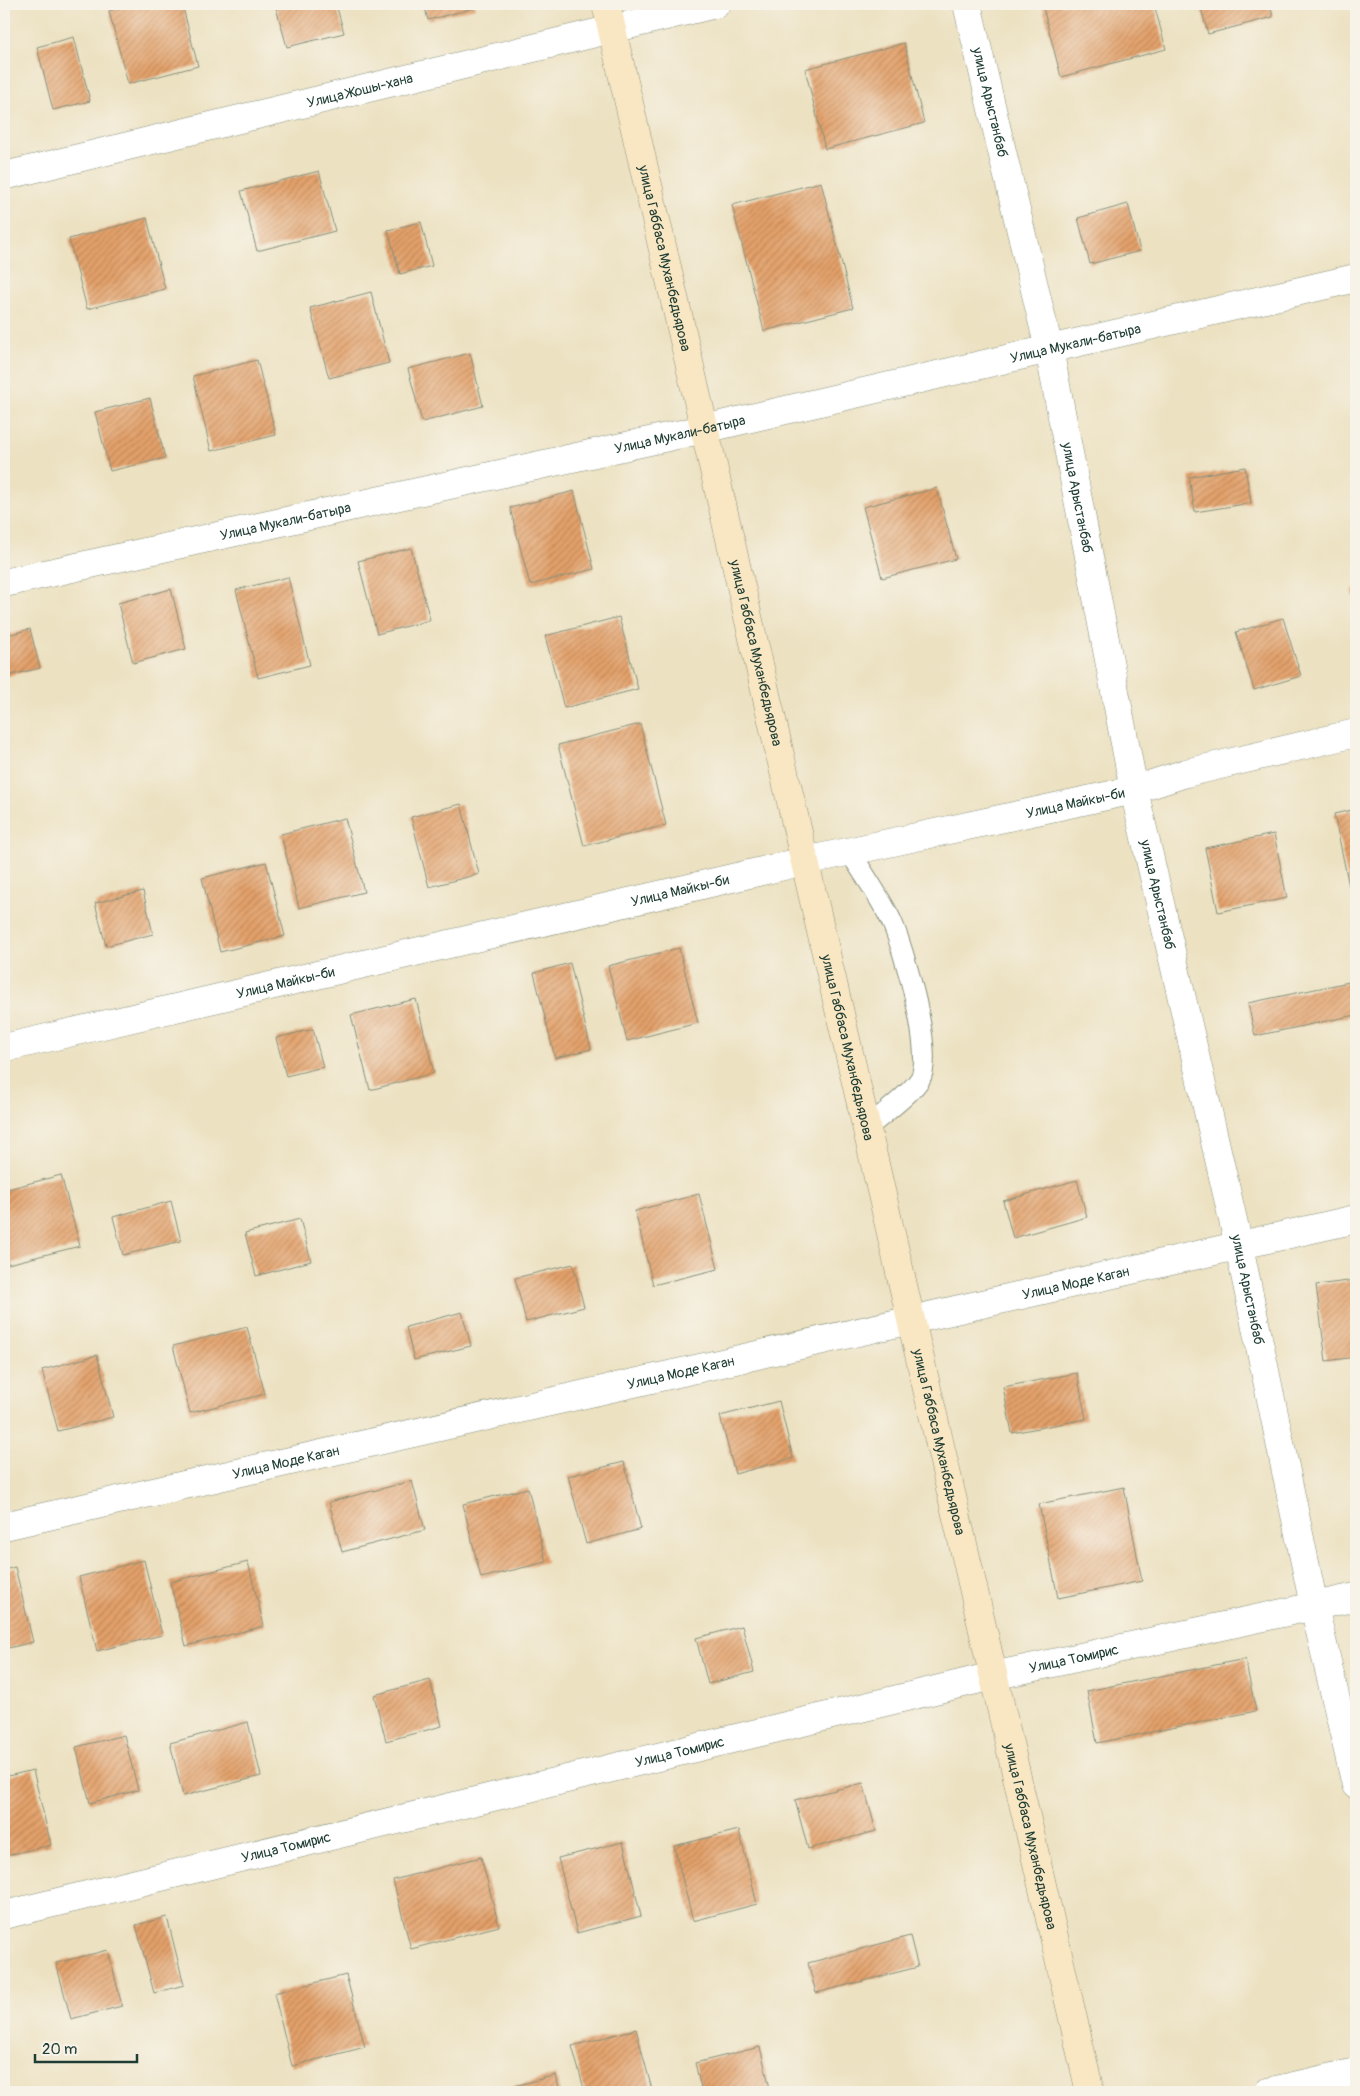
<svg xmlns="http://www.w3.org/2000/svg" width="1360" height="2096" viewBox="0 0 1360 2096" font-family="Pangolin,sans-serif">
  <defs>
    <pattern id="building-hatch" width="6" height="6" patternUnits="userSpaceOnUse" patternTransform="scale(1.25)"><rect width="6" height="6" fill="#e4a16a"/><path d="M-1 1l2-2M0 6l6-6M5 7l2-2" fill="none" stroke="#b88458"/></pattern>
  </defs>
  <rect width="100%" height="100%" fill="#f7f3e8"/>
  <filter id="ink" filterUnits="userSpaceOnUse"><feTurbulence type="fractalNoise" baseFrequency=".02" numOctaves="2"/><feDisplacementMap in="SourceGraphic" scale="10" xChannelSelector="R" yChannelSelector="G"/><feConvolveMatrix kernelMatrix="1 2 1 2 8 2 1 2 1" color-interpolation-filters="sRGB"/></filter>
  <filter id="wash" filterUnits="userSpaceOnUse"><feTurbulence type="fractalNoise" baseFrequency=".0096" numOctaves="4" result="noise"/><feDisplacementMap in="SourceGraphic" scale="20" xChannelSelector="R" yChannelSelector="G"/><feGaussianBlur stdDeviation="1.12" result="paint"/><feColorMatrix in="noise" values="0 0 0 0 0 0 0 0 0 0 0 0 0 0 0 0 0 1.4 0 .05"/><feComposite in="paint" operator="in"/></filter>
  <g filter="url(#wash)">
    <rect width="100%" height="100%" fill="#ece1c1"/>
    <g id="blocks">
      <g fill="url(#building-hatch)">
        <polygon points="135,4 182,4 198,66 128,84 109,11"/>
        <polygon points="275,4 336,4 344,33 287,47"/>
        <polygon points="424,4 474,4 475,8 428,20"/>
        <polygon points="1042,4 1154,4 1166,49 1061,77"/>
        <polygon points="1200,4 1270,4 1273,17 1208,34"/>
        <polygon points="74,37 90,101 53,110 37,47"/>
        <polygon points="904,43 924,123 825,149 805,69"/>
        <polygon points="319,171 335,231 257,251 241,191"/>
        <polygon points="821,182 853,308 764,331 732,205"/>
        <polygon points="1128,204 1140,251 1090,264 1078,218"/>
        <polygon points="147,218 165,289 87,309 69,239"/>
        <polygon points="421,222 432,266 400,274 388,230"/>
        <polygon points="371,292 389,363 329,378 310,308"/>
        <polygon points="470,353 483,406 422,422 408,369"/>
        <polygon points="257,360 276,435 211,451 193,376"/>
        <polygon points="150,398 165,458 110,471 95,412"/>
        <polygon points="1245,467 1251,503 1195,512 1189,477"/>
        <polygon points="937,488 956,559 882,578 863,507"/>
        <polygon points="574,491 594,569 530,585 510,508"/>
        <polygon points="411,548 430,620 377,634 358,561"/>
        <polygon points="288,577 310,665 258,678 236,590"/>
        <polygon points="171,589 186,649 133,663 118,603"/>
        <polygon points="1356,589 1356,605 1352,590"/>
        <polygon points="619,617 638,689 564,708 545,636"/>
        <polygon points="1283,618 1301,676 1254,690 1236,632"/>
        <polygon points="30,629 40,668 4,677 4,636"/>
        <polygon points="640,724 666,825 584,846 558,745"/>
        <polygon points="461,804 479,874 429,887 411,817"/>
        <polygon points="1356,809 1356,884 1349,886 1334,814"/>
        <polygon points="345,818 364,892 299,908 281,834"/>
        <polygon points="1274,834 1287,898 1218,912 1205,848"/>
        <polygon points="266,862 285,936 220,952 202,878"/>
        <polygon points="143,891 153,934 106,946 95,903"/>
        <polygon points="679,948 698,1023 627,1041 608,966"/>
        <polygon points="570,963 591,1049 555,1058 534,973"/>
        <polygon points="1354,981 1356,994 1356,1015 1255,1036 1248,1003"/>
        <polygon points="416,999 434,1073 370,1090 351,1015"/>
        <polygon points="313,1029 323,1067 286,1076 276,1038"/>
        <polygon points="61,1175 80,1246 8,1264 4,1248 4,1190"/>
        <polygon points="1077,1180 1087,1217 1013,1238 1003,1201"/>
        <polygon points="699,1194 718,1269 653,1285 635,1211"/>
        <polygon points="171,1201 181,1241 123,1255 113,1217"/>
        <polygon points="300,1219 311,1261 256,1276 245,1233"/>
        <polygon points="573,1264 584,1307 526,1322 515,1278"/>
        <polygon points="1356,1280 1356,1357 1326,1361 1316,1285"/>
        <polygon points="462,1312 471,1346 414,1360 406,1327"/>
        <polygon points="247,1327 265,1394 190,1413 173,1346"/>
        <polygon points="97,1355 113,1417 58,1431 42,1370"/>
        <polygon points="1077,1373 1086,1419 1012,1433 1003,1387"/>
        <polygon points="779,1401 793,1458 735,1474 720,1416"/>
        <polygon points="624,1462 641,1529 586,1544 568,1476"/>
        <polygon points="412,1481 425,1530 342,1552 329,1502"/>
        <polygon points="1124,1487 1142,1581 1058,1598 1039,1504"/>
        <polygon points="528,1488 546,1562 481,1578 463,1504"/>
        <polygon points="144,1560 162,1635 97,1651 79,1577"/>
        <polygon points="248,1562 264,1626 186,1646 170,1582"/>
        <polygon points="15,1567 33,1642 4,1649 4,1570"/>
        <polygon points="742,1626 754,1672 708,1684 696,1638"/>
        <polygon points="1245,1659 1256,1711 1097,1743 1087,1691"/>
        <polygon points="430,1680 442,1726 386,1741 374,1695"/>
        <polygon points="248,1722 261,1776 183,1796 170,1743"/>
        <polygon points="124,1735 138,1790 90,1803 76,1747"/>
        <polygon points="33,1770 51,1845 4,1856 4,1777"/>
        <polygon points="863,1783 876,1831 808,1849 795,1800"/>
        <polygon points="739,1830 757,1904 693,1921 674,1846"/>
        <polygon points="623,1842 641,1916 577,1933 558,1858"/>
        <polygon points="481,1857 499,1926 411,1949 393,1880"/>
        <polygon points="167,1917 184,1985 154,1993 136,1925"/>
        <polygon points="910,1936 918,1967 816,1993 808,1963"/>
        <polygon points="108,1950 122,2006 71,2019 56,1963"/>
        <polygon points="346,1975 365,2047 292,2066 274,1993"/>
        <polygon points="636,2029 652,2090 642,2092 585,2092 572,2046"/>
        <polygon points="760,2047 771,2092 702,2092 695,2063"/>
        <polygon points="556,2075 560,2092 492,2092"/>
      </g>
    </g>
  </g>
  <g filter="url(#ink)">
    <use href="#blocks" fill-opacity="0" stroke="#868f7a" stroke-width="1"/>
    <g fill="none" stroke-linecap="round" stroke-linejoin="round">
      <g stroke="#868f7a" stroke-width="22">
        <path id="lane" d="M849 851C864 874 879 896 891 920 903 946 935 1055 920 1079 910 1095 881 1115 867 1128"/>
      </g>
      <g stroke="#868f7a" stroke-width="29">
        <g id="street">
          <path id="s1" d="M967 4 1049 349 1134 790 1239 1246 1314 1606 1356 1785"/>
          <path id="s2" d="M4 176 716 4"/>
          <path id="s3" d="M4 583 704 429 1356 278"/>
          <path id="s4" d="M4 1048 805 861 1134 790 1186 773 1356 733"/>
          <path id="s5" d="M4 1526 1356 1219"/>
          <path id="s6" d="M4 1915 993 1676 1356 1597"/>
          <polyline points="1268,2092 1356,2072"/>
        </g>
      </g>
      <g stroke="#868f7a" stroke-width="29">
        <g id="secondary">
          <path id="s7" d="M606 4 1090 2092"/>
        </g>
      </g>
      <use href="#lane" stroke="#fff" stroke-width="20"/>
      <use href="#street" stroke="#fff" stroke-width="28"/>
      <use href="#secondary" stroke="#f9e7c3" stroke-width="28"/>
    </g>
  </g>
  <g text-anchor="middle" stroke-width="4" stroke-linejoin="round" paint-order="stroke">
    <g font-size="14" fill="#1f3d34" stroke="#f7f3e8">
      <text dy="5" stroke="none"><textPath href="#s2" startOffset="366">Улица Жошы-хана</textPath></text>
      <text dy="5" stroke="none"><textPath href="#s1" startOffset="101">улица Арыстанбаб</textPath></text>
      <text dy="5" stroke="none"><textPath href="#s7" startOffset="261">улица Габбаса Муханбедьярова</textPath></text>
      <text dy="5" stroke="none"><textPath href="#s3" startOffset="1098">Улица Мукали-батыра</textPath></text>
      <text dy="5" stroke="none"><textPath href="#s3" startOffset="692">Улица Мукали-батыра</textPath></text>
      <text dy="5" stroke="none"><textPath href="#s1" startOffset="506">улица Арыстанбаб</textPath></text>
      <text dy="5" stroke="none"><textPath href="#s3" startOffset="288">Улица Мукали-батыра</textPath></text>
      <text dy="5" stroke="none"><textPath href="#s7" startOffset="666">улица Габбаса Муханбедьярова</textPath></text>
      <text dy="5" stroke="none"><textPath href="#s4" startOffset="1099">Улица Майкы-би</textPath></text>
      <text dy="5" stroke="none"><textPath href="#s4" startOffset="694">Улица Майкы-би</textPath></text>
      <text dy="5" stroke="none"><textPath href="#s1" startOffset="911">улица Арыстанбаб</textPath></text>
      <text dy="5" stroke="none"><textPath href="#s4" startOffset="289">Улица Майкы-би</textPath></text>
      <text dy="5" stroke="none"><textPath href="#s7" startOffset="1071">улица Габбаса Муханбедьярова</textPath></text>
      <text dy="5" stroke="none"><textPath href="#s5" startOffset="1099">Улица Моде Каган</textPath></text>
      <text dy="5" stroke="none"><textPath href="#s1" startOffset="1316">улица Арыстанбаб</textPath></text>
      <text dy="5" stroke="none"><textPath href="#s5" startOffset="694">Улица Моде Каган</textPath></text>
      <text dy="5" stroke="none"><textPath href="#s7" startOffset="1476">улица Габбаса Муханбедьярова</textPath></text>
      <text dy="5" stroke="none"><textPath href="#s5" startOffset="289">Улица Моде Каган</textPath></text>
      <text dy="5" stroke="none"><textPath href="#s6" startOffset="1100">Улица Томирис</textPath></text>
      <text dy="5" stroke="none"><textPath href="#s6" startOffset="695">Улица Томирис</textPath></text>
      <text dy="5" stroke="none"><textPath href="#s7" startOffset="1881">улица Габбаса Муханбедьярова</textPath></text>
      <text dy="5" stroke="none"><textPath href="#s6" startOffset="290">Улица Томирис</textPath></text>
    </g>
  </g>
  <rect width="1360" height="2096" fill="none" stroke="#f7f3e8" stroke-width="20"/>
  <path d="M35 2054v8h102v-8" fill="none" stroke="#1f3d34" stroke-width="2.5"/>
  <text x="42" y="2054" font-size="15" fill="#1f3d34" stroke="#f7f3e8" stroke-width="4" paint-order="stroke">20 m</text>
</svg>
